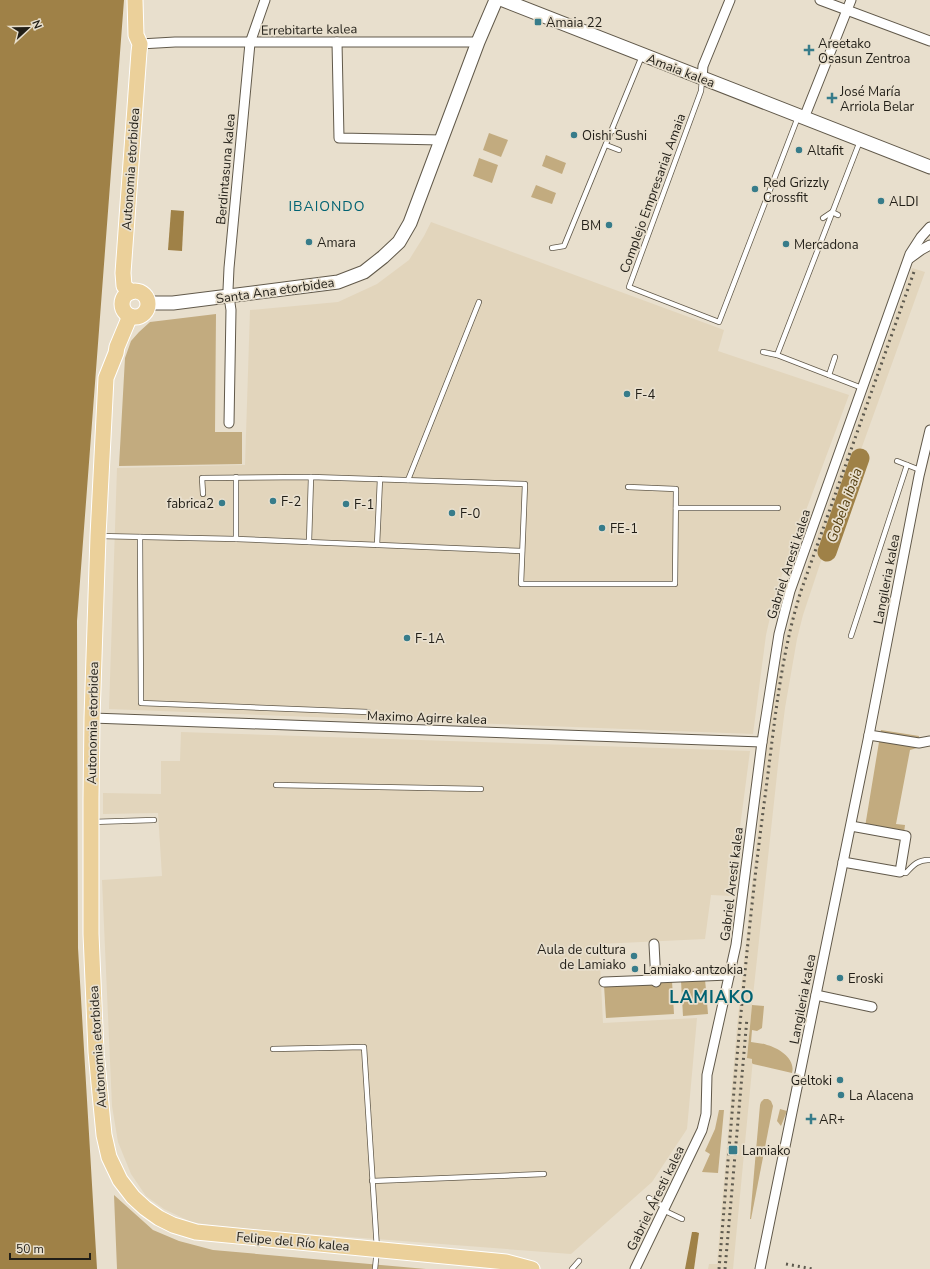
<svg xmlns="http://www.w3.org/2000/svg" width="930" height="1269" viewBox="0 0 930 1269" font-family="'Nunito Sans',sans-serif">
  <rect width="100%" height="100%" fill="#e8dfcd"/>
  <g fill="#e2d5bc">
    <polygon points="431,222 724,330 718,351 849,395 776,591 766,635 753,734 109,709 117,468 245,465 250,310 338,302 377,284 409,260 424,236"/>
    <polygon points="912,268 925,272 823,555 803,615 797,639 785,708 779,756 752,1005 747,1058 753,1059 733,1269 708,1269 709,1264 717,1264 737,1027 764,769 772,704 785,636 806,567"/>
    <polygon points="181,732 750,751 731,896 711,895 705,939 599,944 603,1023 697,1018 687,1129 652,1182 571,1254 258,1230 215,1226 191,1222 164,1209 146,1196 131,1174 118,1142 112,1106 102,880 162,876 158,813 103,814 103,793 161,794 161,761 180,761"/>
  </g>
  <g fill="#c2ab7f">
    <polygon points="489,133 508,140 501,157 483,150"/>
    <polygon points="546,155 566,163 562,174 542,166"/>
    <polygon points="479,158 498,165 492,183 473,176"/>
    <polygon points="536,185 556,193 552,204 531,197"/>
    <polygon points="216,314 215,432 242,432 242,464 119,466 125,358 131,341 139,332 150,322"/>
    <polygon points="881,730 919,736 917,748 910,750 896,824 905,825 903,841 864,833"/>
    <polygon points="705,979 708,1014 683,1016 681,981"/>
    <polygon points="672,981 674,1014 606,1018 604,985"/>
    <path d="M752 1005 764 1006 762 1028 757 1031 752 1030 751 1042C756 1043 762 1043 767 1045 779 1048 796 1059 792 1073L753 1064 752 1063V1059L747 1058Z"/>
    <polygon points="764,1099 768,1099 771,1101 773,1106 751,1219 750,1219 760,1105 761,1102"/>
    <polygon points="780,1109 787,1111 781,1126 777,1121"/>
    <polygon points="719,1110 724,1110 718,1173 702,1172 710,1154 705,1151 715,1129"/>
    <polygon points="114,1195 153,1230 179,1241 213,1250 426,1269 117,1269"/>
  </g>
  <g fill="#9f8147">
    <polygon points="0,0 124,0 77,621 78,948 97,1269 0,1269"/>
    <polygon points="171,210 184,211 182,251 168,250"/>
    <polygon points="692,1232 696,1232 699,1233 694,1269 685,1269"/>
  </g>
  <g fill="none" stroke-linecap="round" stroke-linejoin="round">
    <polyline stroke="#9f8147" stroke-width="19" points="827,552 860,458"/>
    <g stroke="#61594a" stroke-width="6">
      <g id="lane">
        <polyline points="702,80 701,91 629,287 719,322 798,117"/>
        <polyline points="612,130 625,135"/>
        <polyline points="860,141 777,355 862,388"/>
        <polyline points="606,145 619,150"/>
        <polyline points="823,218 832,212 838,215"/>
        <polyline points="552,248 564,246 642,56"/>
        <polyline points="763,352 777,355"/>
        <polyline points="829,375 835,357"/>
        <polyline points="897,461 920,470"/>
        <polyline points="236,477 236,539"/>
        <polyline points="408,480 479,302"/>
        <polyline points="203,494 202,478 311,477 525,484 521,584 675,584 676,489 628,487"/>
        <polyline points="676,508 778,508"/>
        <polyline points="99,536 236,539 522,551"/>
        <polyline points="140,537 141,703 368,712"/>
        <polyline points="309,542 311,477"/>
        <polyline points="377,545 380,479"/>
        <polyline points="851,636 907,465"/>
        <polyline points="276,785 481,789"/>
        <polyline points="92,822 154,820"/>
        <path d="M900 872 906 873C913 865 919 859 930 860"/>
        <polyline points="273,1049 364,1047 377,1249 375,1269"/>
        <polyline points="372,1181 544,1174"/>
        <polyline points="649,1198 665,1207"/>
        <polyline points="663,1210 682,1219"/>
        <polyline points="572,1269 579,1261"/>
      </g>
    </g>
    <g stroke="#61594a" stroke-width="11">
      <g id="street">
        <polyline points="820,0 930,41"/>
        <polyline points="337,42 339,138 442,140"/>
        <polyline points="140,44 175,42 478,42"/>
        <polyline points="702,78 703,66 730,0"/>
        <polyline points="804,118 851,0"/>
        <polyline points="910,258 921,250 930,245"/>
        <polyline points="229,423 231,310 228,290 229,268 250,43 265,0"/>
        <polyline points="92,718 762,742"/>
        <polyline points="869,735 919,743 930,741"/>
        <polyline points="843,862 900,872 906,836 851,826"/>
        <polyline points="654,944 656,982"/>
        <polyline points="655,978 729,975"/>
        <polyline points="604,982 655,980"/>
        <polyline points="816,995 872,1007"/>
        <polyline points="635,1269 702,1130 706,1114 707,1075 736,945 762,742 779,634 790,591 910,254 921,237 930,227"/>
        <polyline points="760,1269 869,735 919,476 930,430"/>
      </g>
    </g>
    <g stroke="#61594a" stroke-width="15">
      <g id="secondary">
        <polyline points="503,0 930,167"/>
        <polyline points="148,303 173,303 338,282 364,272 383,257 399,242 410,223 478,42 496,0"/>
      </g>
    </g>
    <g stroke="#fff" stroke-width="17">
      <g id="primary">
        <circle cx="135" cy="304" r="13"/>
        <polyline points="131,292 124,286 123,273 139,52 140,44 136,35 135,0"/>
        <polyline points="130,316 117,347 116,353 106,378 98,536 92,718 91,799 91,934 96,1052 104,1135 109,1157 120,1180 133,1197 145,1208 159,1218 173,1225 196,1232 506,1262 532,1269"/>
      </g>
    </g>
    <use href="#lane" stroke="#fff" stroke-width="4.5"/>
    <use href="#street" stroke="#fff" stroke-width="9"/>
    <use href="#secondary" stroke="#fff" stroke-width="13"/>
    <use href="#primary" stroke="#ebd09a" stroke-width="15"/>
    <g stroke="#5e5a4f" stroke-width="3" stroke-dasharray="2 4" stroke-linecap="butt">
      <polyline points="786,1264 813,1269"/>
      <path d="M719 1269C732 1114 744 958 764 804 774 732 779 660 801 591L915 269"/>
      <polyline points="725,1269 747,1018"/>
    </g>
  </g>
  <g fill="#377c8a" stroke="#e8dfcd" stroke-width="1.5">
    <rect x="534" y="18" width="8" height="8" rx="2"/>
    <path d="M807 44h4v4h4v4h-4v4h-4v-4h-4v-4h4z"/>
    <path d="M830 92h4v4h4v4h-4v4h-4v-4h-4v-4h4z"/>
    <circle cx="574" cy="135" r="4"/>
    <circle cx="799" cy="150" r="4"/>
    <circle cx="755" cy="189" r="4"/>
    <circle cx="881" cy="201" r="4"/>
    <circle cx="609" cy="225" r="4"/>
    <circle cx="309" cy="242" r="4"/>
    <circle cx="786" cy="244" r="4"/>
    <circle cx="627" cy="394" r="4"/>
    <circle cx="273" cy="501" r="4"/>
    <circle cx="222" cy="503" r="4"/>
    <circle cx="346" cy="504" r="4"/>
    <circle cx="452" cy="513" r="4"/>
    <circle cx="602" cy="528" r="4"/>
    <circle cx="407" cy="638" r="4"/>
    <circle cx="634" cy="956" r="4"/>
    <circle cx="635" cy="969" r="4"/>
    <circle cx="840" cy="978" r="4"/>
    <circle cx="840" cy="1080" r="4"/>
    <circle cx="841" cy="1095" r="4"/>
    <path d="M809 1113h4v4h4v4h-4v4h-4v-4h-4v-4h4z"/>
    <rect x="728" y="1145" width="10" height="10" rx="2"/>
  </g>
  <g text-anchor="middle" stroke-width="3.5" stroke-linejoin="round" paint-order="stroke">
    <g font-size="13" fill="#211e17" stroke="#e8dfcd" text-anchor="start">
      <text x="546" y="27">Amaia 22</text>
      <text x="818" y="48">Areetako<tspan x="818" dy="15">Osasun Zentroa</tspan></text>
      <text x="840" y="96">José María<tspan x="840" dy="15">Arriola Belar</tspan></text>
      <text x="582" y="140">Oishi Sushi</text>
      <text x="807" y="155">Altafit</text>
      <text x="763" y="187">Red Grizzly<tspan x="763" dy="15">Crossfit</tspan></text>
      <text x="889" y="206">ALDI</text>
      <text x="601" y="230" text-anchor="end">BM</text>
      <text x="317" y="247">Amara</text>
      <text x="794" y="249">Mercadona</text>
      <text x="635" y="399">F-4</text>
      <text x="281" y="506">F-2</text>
      <text x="214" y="508" text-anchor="end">fabrica2</text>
      <text x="354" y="509">F-1</text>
      <text x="460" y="518">F-0</text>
      <text x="610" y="533">FE-1</text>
      <text x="415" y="643">F-1A</text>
      <text x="626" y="954" text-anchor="end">Aula de cultura<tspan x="626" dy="15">de Lamiako</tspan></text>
      <text x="643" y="974">Lamiako antzokia</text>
      <text x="848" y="983">Eroski</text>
      <text x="832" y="1085" text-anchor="end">Geltoki</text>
      <text x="849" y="1100">La Alacena</text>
      <text x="819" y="1124">AR+</text>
      <text x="742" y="1155">Lamiako</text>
    </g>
    <g font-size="13" fill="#211e17" stroke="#e8dfcd">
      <text transform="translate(309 29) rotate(-1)" y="5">Errebitarte kalea</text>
      <text transform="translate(681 70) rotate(21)" y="5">Amaia kalea</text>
      <text transform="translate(130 169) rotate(-86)" y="5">Autonomia etorbidea</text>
      <text transform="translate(225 169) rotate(-85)" y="5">Berdintasuna kalea</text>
      <text transform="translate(652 193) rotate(-70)" y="5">Complejo Empresarial Amaia</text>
      <text transform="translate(275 290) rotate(-8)" y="5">Santa Ana etorbidea</text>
      <text transform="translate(788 564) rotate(-72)" y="5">Gabriel Aresti kalea</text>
      <text transform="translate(886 579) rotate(-79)" y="5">Langileria kalea</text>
      <text transform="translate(427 717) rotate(2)" y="5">Maximo Agirre kalea</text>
      <text transform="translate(92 723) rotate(-89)" y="5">Autonomia etorbidea</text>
      <text transform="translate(731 884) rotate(-83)" y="5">Gabriel Aresti kalea</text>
      <text transform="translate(802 999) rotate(-79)" y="5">Langileria kalea</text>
      <text transform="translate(97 1047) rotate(-94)" y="5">Autonomia etorbidea</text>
      <text transform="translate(655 1198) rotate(-64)" y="5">Gabriel Aresti kalea</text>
      <text transform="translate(293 1241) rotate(5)" y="5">Felipe del Río kalea</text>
    </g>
    <g font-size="14" letter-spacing="1" fill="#006272" stroke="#e8dfcd">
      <text x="327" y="211">IBAIONDO</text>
    </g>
    <g font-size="14" font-style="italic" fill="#553f10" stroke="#e8dfcd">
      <text transform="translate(844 505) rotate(-70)" y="5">Gobela ibaia</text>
    </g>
    <g font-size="17" font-weight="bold" letter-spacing="1" fill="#006272" stroke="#e8dfcd">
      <text x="712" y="1003">LAMIAKO</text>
    </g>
  </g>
  <g transform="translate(28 28) rotate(68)" stroke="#e8dfcd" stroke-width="3" paint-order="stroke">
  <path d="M0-3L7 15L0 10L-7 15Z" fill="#211e17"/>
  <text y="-6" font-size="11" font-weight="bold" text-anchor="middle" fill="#211e17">N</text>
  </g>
  <path d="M10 1253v6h80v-6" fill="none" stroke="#211e17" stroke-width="2"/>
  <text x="16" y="1253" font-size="12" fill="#211e17" stroke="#e8dfcd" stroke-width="3" paint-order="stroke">50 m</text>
</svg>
